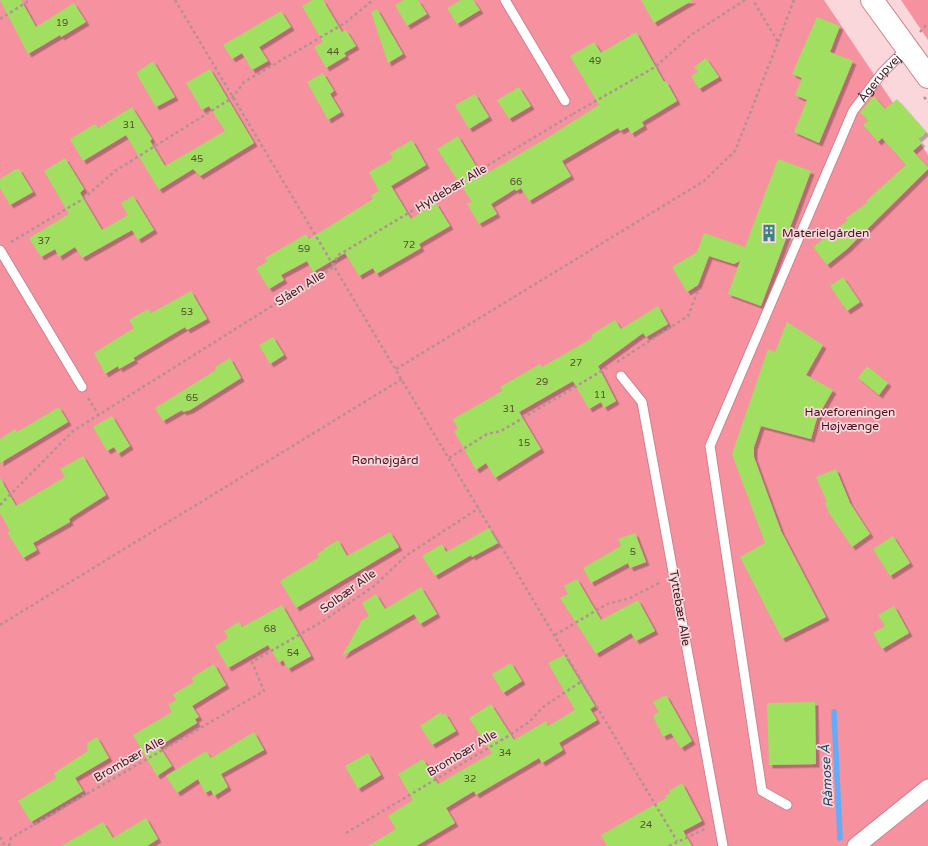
<svg xmlns="http://www.w3.org/2000/svg" width="928" height="846" viewBox="0 0 928 846" font-family="'Varela Round',sans-serif">
  <defs>
    <filter id="shadow"><feDropShadow dx="3.5" dy="3.5" stdDeviation="0" flood-color="#0004"/></filter>
  </defs>
  <rect width="100%" height="100%" fill="#fad7db"/>
  <g fill="#f6919f">
    <polygon points="0,0 824,0 928,155 928,846 0,846"/>
    <polygon points="901,0 928,0 928,40"/>
  </g>
  <g fill="none" stroke-linecap="round" stroke-linejoin="round">
    <polyline stroke="#62acfa" stroke-width="5.5" points="834,712 840,838"/>
  </g>
  <g fill="#a1df61" filter="url(#shadow)">
    <polygon points="0,0 21,0 36,27 74,3 86,22 61,37 60,35 28,54"/>
    <polygon points="312,0 323,0 342,32 346,30 356,46 344,53 346,56 326,68 314,47 323,42 302,6"/>
    <polygon points="404,0 418,0 427,14 407,26 395,5"/>
    <polygon points="461,0 473,0 480,10 457,24 447,8"/>
    <polygon points="641,0 693,0 654,23"/>
    <polygon points="377,9 403,54 388,63 371,12"/>
    <polygon points="281,11 291,27 259,47 268,61 252,70 242,53 232,59 223,45"/>
    <polygon points="817,17 840,26 830,52 853,61 819,143 794,132 807,100 795,95 802,78 792,74"/>
    <polygon points="636,32 664,82 666,81 677,101 642,122 644,126 631,134 628,127 620,131 618,128 562,161 571,176 529,201 521,188 516,191 515,189 491,204 497,214 479,224 467,204 472,202 437,149 458,136 482,176 547,138 599,105 570,56 594,42 601,53"/>
    <polygon points="706,58 719,77 699,89 691,76 698,72 694,67"/>
    <polygon points="153,61 175,97 156,107 136,73"/>
    <polygon points="210,69 254,143 200,176 193,169 159,190 126,135 83,161 70,139 95,124 98,128 132,107 152,139 150,141 165,166 225,131 209,106 202,110 186,83"/>
    <polygon points="323,73 334,91 330,94 341,112 328,120 307,82"/>
    <polygon points="519,87 531,106 509,119 497,100"/>
    <polygon points="475,94 489,117 469,129 455,105"/>
    <polygon points="874,96 885,109 897,99 926,132 918,139 922,143 913,151 928,167 928,169 847,249 827,265 813,247 848,220 846,218 867,203 866,201 906,165 882,138 878,142 863,125 868,121 860,112"/>
    <polygon points="412,140 426,165 391,186 411,219 436,203 450,226 419,244 421,248 376,274 373,268 359,276 345,253 313,272 307,261 281,275 284,280 269,289 256,268 268,261 265,258 306,234 309,239 373,199 371,195 379,191 369,172 393,158 390,153"/>
    <polygon points="65,158 84,189 80,193 102,230 128,215 121,203 133,196 154,230 138,240 132,230 82,258 75,247 59,257 55,249 41,257 29,238 69,214 44,171"/>
    <polygon points="778,159 811,171 761,306 728,294 740,261 734,264 709,256 698,285 687,292 672,267 697,252 704,233 745,247"/>
    <polygon points="16,169 19,169 33,192 10,205 0,188 0,179"/>
    <polygon points="843,277 860,302 847,311 830,286"/>
    <polygon points="191,291 207,319 187,330 185,327 133,358 135,360 119,369 118,366 105,374 94,353 134,328 129,320 148,309 151,313"/>
    <polygon points="658,306 668,324 646,337 643,333 598,366 616,401 604,408 601,402 589,409 573,381 519,412 541,449 495,478 486,463 476,470 454,431 458,429 453,419 502,391 500,387 540,364 542,367 592,338 591,335 615,320 621,329"/>
    <polygon points="787,322 823,345 806,375 833,390 817,418 811,439 761,426 754,447 754,457 781,531 826,617 782,639 740,557 765,543 732,454 768,349 775,352"/>
    <polygon points="273,337 284,355 270,364 259,345"/>
    <polygon points="230,358 241,378 190,410 183,412 182,410 163,421 155,408 216,370 215,367"/>
    <polygon points="867,366 888,383 879,395 858,378"/>
    <polygon points="59,407 68,422 0,463 0,439 15,429 17,432"/>
    <polygon points="112,416 130,446 118,454 114,447 107,451 93,427"/>
    <polygon points="83,456 106,495 73,516 69,519 70,522 33,543 37,550 23,558 7,532 10,531 0,513 0,478 16,506 65,477 60,469"/>
    <polygon points="836,469 850,503 870,534 852,547 829,513 825,503 827,502 816,477"/>
    <polygon points="489,528 498,543 472,557 471,555 435,576 422,556 442,544 446,552"/>
    <polygon points="390,532 399,547 296,608 280,581 319,557 317,554 324,550 323,549 338,540 347,556"/>
    <polygon points="635,533 646,562 630,568 628,563 591,583 583,568 621,546 618,539"/>
    <polygon points="893,536 910,563 890,576 873,549"/>
    <polygon points="577,579 601,620 638,600 655,631 636,641 631,633 596,654 560,598 568,594 564,586"/>
    <polygon points="421,587 437,614 420,624 414,614 342,656 362,620 369,616 362,603 376,594 385,609"/>
    <polygon points="282,605 311,656 288,669 283,660 279,663 268,645 228,668 215,646 228,638 224,631 239,622 242,627"/>
    <polygon points="894,606 909,633 882,649 873,633 885,626 878,615"/>
    <polygon points="564,655 595,706 590,709 597,720 559,743 563,750 542,763 539,758 476,795 474,791 446,808 455,823 416,846 368,846 396,829 388,816 413,800 398,774 423,759 438,784 492,753 469,718 491,704 514,740 546,721 548,726 575,710 548,663"/>
    <polygon points="511,663 522,681 503,693 492,674"/>
    <polygon points="214,664 226,685 192,706 199,717 195,719 197,723 159,746 172,766 157,776 133,735 172,712 168,705 176,700 173,694 194,682 191,678"/>
    <polygon points="666,695 692,741 681,748 671,733 663,737 653,716 659,712 653,702"/>
    <polygon points="815,702 816,764 769,765 767,703"/>
    <polygon points="441,712 442,715 445,713 456,731 432,745 420,726"/>
    <polygon points="254,732 264,750 221,774 228,787 214,796 211,790 205,793 198,779 177,793 166,776 206,751 211,758"/>
    <polygon points="97,737 109,758 75,778 83,791 31,822 18,801 56,778 54,773 88,751 87,743"/>
    <polygon points="368,753 381,775 358,789 345,766"/>
    <polygon points="682,783 702,821 683,831 692,846 607,846 601,835 666,798 665,796 670,793 669,791"/>
    <polygon points="146,818 158,839 147,846 61,846 103,822 113,838"/>
  </g>
  <g fill="none" stroke-linecap="round" stroke-linejoin="round">
    <g stroke="#d1818c" stroke-width="11">
      <g id="lane">
        <polyline points="505,0 565,101"/>
        <polyline points="0,250 82,387"/>
        <polyline points="621,376 642,402 723,846"/>
        <path id="s1" d="M787 805 762 791 710 446 853 111 882 73 907 48"/>
      </g>
    </g>
    <g stroke="#d1818c" stroke-width="19">
      <polyline id="street" points="856,846 928,788"/>
    </g>
    <g stroke="#d1818c" stroke-width="24">
      <polyline id="secondary" points="872,0 928,77"/>
    </g>
    <g stroke="#b39195" stroke-width="2.5" stroke-dasharray="3 3" stroke-linecap="butt">
      <polyline points="175,0 677,841"/>
      <polyline points="0,19 30,0"/>
      <polyline points="920,32 928,23"/>
      <polyline points="778,42 794,0"/>
      <polyline points="924,97 928,102"/>
      <polyline points="573,114 655,67 691,35 745,0"/>
      <polyline points="11,242 83,199 115,171 232,98 244,82 345,23 373,0"/>
      <polyline points="334,266 337,256 573,114"/>
      <polyline points="617,362 688,316 699,288"/>
      <polyline points="396,369 704,181 735,151 778,42 753,0"/>
      <polyline points="88,398 98,414"/>
      <polyline points="449,458 487,434 501,431 610,366"/>
      <polyline points="0,505 73,431 334,267"/>
      <polyline points="0,625 402,379"/>
      <polyline points="555,635 607,604 630,598 661,582"/>
      <polyline points="346,833 510,735 530,721 543,707 582,681"/>
      <polyline points="0,837 5,846"/>
      <polyline points="9,846 11,838 264,691 252,662 323,621 374,586 407,555 479,508"/>
      <polyline points="669,846 707,828"/>
    </g>
    <use href="#lane" stroke="#fff" stroke-width="9"/>
    <use href="#street" stroke="#fff" stroke-width="17"/>
    <use href="#secondary" stroke="#fff" stroke-width="22"/>
  </g>
  <defs>
    <g id="building-bare" transform="scale(1.38)"><path d="M-4-6H4V6H1V3H-1V6H-4ZM-2.5-4.3h1.7v1.8h-1.7ZM.8-4.3h1.7v1.8H.8ZM-2.5-1h1.7V.8h-1.7ZM.8-1h1.7V.8H.8Z" fill="#3b8380" stroke="#fad7db" stroke-width="2.5" paint-order="stroke"/></g>
  </defs>
  <g fill-rule="evenodd">
    <use href="#building-bare" x="769" y="233"/>
  </g>
  <g text-anchor="middle" stroke-width="3.5" stroke-linejoin="round" paint-order="stroke">
    <g font-size="10" fill="#585034">
      <text x="62" y="26">19</text>
      <text x="333" y="55">44</text>
      <text x="595" y="64">49</text>
      <text x="129" y="128">31</text>
      <text x="197" y="162">45</text>
      <text x="516" y="185">66</text>
      <text x="44" y="244">37</text>
      <text x="409" y="248">72</text>
      <text x="304" y="252">59</text>
      <text x="187" y="315">53</text>
      <text x="576" y="366">27</text>
      <text x="542" y="385">29</text>
      <text x="600" y="398">11</text>
      <text x="192" y="401">65</text>
      <text x="509" y="412">31</text>
      <text x="524" y="446">15</text>
      <text x="633" y="555">5</text>
      <text x="270" y="632">68</text>
      <text x="293" y="656">54</text>
      <text x="505" y="756">34</text>
      <text x="470" y="782">32</text>
      <text x="646" y="828">24</text>
    </g>
    <g font-size="12" fill="#402025" stroke="#fad7db">
      <text dy="4" stroke="none"><textPath href="#s1" startOffset="784">Ågerupvej</textPath></text>
      <text transform="translate(451 188) rotate(-31)" y="4">Hyldebær Alle</text>
      <text transform="translate(300 288) rotate(-32)" y="4">Slåen Alle</text>
      <text transform="translate(348 591) rotate(-36)" y="4">Solbær Alle</text>
      <text transform="translate(680 608) rotate(80)" y="4">Tyttebær Alle</text>
      <text transform="translate(462 753) rotate(-31)" y="4">Brombær Alle</text>
      <text transform="translate(129 759) rotate(-30)" y="4">Brombær Alle</text>
    </g>
    <g font-size="12" fill="#402025" stroke="#fad7db" text-anchor="start">
      <text x="782" y="237">Materielgården</text>
    </g>
    <g font-size="12" fill="#49141f" stroke="#fad7db">
      <text x="850" y="416">Haveforeningen<tspan x="850" dy="14">Højvænge</tspan></text>
      <text x="385" y="464">Rønhøjgård</text>
    </g>
    <g font-size="13" font-style="italic" fill="#1c4369" stroke="#fad7db">
      <text transform="translate(826 776) rotate(-93)" y="5">Råmose Å</text>
    </g>
  </g>
</svg>
